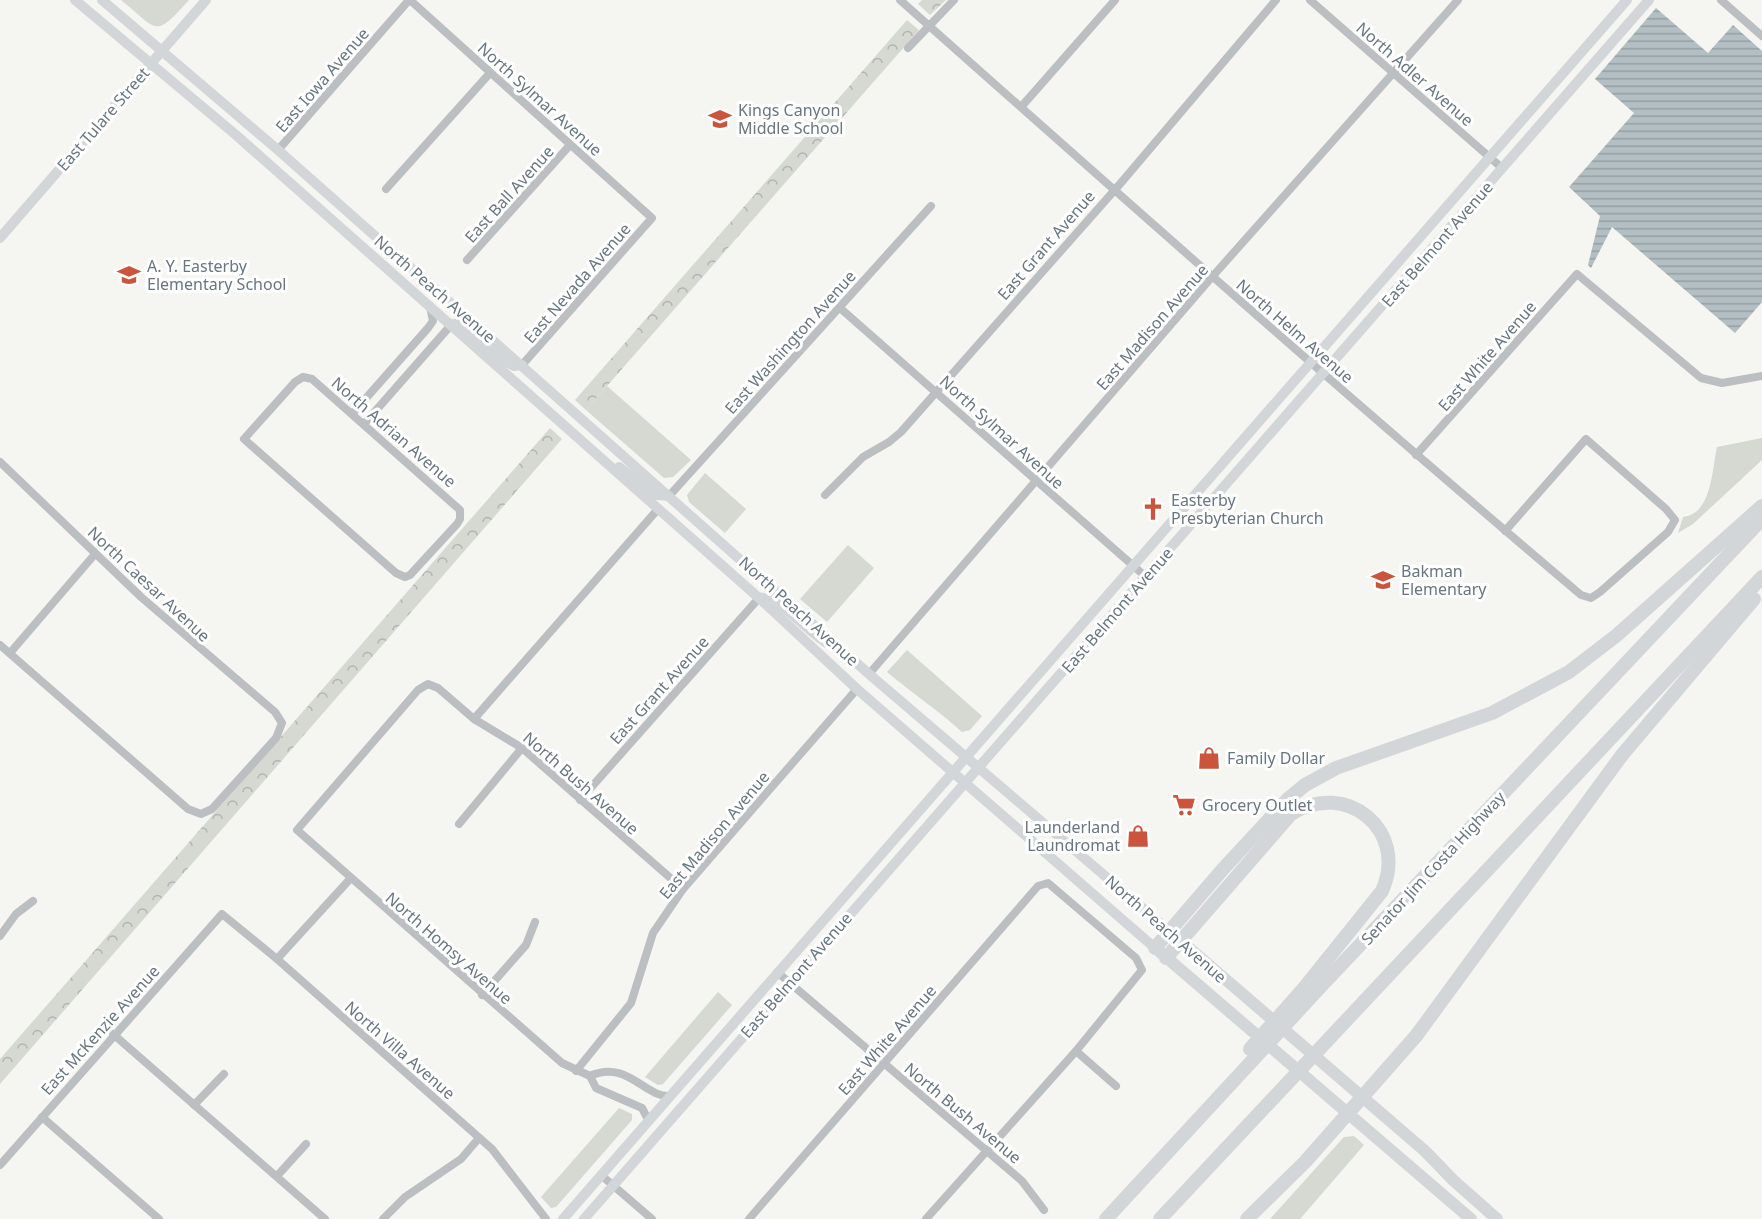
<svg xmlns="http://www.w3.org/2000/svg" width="1762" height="1219" viewBox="0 0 1762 1219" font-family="'Noto Sans',sans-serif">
  <defs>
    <pattern id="park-crowns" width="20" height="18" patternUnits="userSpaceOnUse" patternTransform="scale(1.5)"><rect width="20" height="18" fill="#d5d9d2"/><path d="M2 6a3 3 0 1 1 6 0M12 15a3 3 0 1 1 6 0" fill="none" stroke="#b1b5b0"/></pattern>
    <pattern id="water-rules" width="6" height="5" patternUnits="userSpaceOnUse" patternTransform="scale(1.5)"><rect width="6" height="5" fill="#b3bfc2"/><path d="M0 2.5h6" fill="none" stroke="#95a0a3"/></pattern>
  </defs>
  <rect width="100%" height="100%" fill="#f5f5f2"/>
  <g fill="#d5d9d2">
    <path d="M121 0H189C154 39 159 31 121 0Z"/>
    <polygon points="607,386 691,460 673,477 664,478 586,410"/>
    <path d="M1762 438V460L1693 524 1678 533 1683 517C1712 514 1712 469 1717 447Z"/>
    <polygon points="705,473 746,509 725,533 689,502 687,495"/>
    <polygon points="848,545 874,568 827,622 800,599"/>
    <path d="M907 650 982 716 970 730 962 732C938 710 912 693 887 672Z"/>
    <polygon points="718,992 732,1005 663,1084 658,1085 645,1077"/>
    <polygon points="619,1108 632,1114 632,1120 556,1207 551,1208 541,1197"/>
    <polygon points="1354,1136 1364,1145 1300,1219 1270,1219 1344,1137"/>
  </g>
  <g fill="url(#park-crowns)">
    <polygon points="922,0 946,0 930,15 918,4"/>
    <polygon points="907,20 919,30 586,410 575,400"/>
    <polygon points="550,428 562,439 0,1084 0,1059"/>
  </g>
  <polygon fill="url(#water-rules)" points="1656,8 1708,53 1733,25 1762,51 1762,302 1735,333 1612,227 1591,268 1588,265 1600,216 1569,187 1634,113 1595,79"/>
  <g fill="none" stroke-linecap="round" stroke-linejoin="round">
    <g stroke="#bbbfc2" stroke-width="8">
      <polyline points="410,0 652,218 522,365"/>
      <path d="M900 0C1125 200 1351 400 1581 595L1591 598 1600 592 1668 532 1675 520 1666 509 1586 439 1505 531"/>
      <polyline points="1310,0 1502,168"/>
      <polyline points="1721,0 1762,36"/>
      <polyline points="908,48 954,0"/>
      <polyline points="1022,106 1115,0"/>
      <polyline points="278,150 409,0"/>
      <polyline points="386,189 490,73"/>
      <polyline points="467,260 570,145"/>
      <polyline points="840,308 1146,577"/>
      <polygon points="303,377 312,379 460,510 460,519 457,524 410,575 405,577 396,573 244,439 295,382"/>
      <polyline points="352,414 428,328 433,321 430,307"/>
      <polyline points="364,424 451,325"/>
      <polyline points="1416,455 1577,274 1701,378 1722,383 1762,376"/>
      <polyline points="0,462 141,597 275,712 282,723 276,738 212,809 201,814 188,809 0,645"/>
      <polyline points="825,495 863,457 889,442 901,432 1120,184 1276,0"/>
      <polyline points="669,496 931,206"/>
      <polyline points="10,653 95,554"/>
      <polyline points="869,674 1212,277 1458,0"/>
      <polyline points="474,719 658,509"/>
      <polyline points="580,800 759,598"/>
      <polyline points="459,824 522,748"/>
      <polyline points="0,936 16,914 33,901"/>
      <polyline points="277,959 350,879"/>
      <polyline points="777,972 1022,1181 1044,1210"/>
      <polyline points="482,995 526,945 535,922"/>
      <polyline points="113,1034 325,1219"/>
      <polyline points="1076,1051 1116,1086"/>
      <polyline points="576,1071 631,1003 653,933 683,889 857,689"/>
      <path d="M590 1076C627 1059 645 1098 670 1096"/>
      <polyline points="194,1105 224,1074"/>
      <polyline points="42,1117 159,1219"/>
      <polyline points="649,1121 642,1108 596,1088 590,1076 562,1063 297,830 418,690 428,684 438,688 474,719 522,748 683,889"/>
      <polyline points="0,1165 222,914 277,959 492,1149 546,1219"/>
      <polyline points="601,1175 652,1219"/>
      <polyline points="277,1176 306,1144"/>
      <polyline points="383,1219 405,1197 461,1159 479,1138"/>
      <polyline points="749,1219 1038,886 1048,883 1136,958 1142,970 1076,1051 926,1219"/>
    </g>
    <g stroke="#d2d6d9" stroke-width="10">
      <polyline points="75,0 236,135 759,598 857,689 1155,948"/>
      <polyline points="102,0 278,150 869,674 1174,935"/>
      <polyline points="0,238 206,0"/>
      <polyline points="451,325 458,323 465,327 504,361 514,366 522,365"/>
      <polyline points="619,467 657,495 669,496"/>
      <path d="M759 598C778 594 808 633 827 643"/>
      <polyline points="563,1219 1627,0"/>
      <polyline points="584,1219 1649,0"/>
    </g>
    <g stroke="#d2d6d9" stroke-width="12">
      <polyline points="1181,941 1425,1151 1453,1180 1497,1219"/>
      <polyline points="1160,952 1471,1219"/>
    </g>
    <g stroke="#d2d6d9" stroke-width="14">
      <polyline points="1155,948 1223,869 1288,799 1305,785 1336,768 1492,713 1569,672 1617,635 1762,506"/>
      <path d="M1166 958 1291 814C1347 779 1409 831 1382 891L1305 987 1250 1049"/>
      <polyline points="1106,1219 1323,984 1762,519"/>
      <polyline points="1160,1219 1762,577"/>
      <polyline points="1247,1219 1305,1162 1416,1036 1622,755 1754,599"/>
    </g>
  </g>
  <defs>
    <g id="school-bare" transform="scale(1.8)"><path d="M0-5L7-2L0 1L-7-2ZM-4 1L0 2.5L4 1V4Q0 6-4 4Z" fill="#cb553c" stroke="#fff" stroke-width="2.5" paint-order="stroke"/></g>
    <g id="church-bare" transform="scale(1.8)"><path d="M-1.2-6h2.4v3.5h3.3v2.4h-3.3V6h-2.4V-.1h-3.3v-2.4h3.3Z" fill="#cb553c" stroke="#fff" stroke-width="2.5" paint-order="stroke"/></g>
    <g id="shop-bare" transform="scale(1.8)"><path d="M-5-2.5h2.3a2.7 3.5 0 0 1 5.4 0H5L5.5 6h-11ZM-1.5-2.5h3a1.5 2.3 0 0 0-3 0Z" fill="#cb553c" stroke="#fff" stroke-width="2.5" paint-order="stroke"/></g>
    <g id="supermarket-bare" transform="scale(1.8)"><path d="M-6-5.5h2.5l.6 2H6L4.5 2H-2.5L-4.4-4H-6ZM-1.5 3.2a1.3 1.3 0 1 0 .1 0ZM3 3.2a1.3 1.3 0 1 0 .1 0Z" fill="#cb553c" stroke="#fff" stroke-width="2.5" paint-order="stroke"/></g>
  </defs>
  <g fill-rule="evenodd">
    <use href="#school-bare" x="720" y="119"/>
    <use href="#school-bare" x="129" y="275"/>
    <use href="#church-bare" x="1153" y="509"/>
    <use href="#school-bare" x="1383" y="580"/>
    <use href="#shop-bare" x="1209" y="758"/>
    <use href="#supermarket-bare" x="1184" y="805"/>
    <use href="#shop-bare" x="1138" y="836"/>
  </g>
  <g text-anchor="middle" stroke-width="6" stroke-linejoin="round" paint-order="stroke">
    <g font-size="16" fill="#68767f" stroke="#fff">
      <text transform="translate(1415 74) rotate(41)" y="6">North Adler Avenue</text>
      <text transform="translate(322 80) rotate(-49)" y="6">East Iowa Avenue</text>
      <text transform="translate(540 99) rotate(42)" y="6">North Sylmar Avenue</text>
      <text transform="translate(103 119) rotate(-49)" y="6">East Tulare Street</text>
      <text transform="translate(509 194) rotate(-48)" y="6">East Ball Avenue</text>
      <text transform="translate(1437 244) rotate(-49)" y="6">East Belmont Avenue</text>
      <text transform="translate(1046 245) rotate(-49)" y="6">East Grant Avenue</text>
      <text transform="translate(577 283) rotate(-49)" y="6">East Nevada Avenue</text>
      <text transform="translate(435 289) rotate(41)" y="6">North Peach Avenue</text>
      <text transform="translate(1152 327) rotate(-49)" y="6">East Madison Avenue</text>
      <text transform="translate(1295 331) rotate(41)" y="6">North Helm Avenue</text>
      <text transform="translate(790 342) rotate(-48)" y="6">East Washington Avenue</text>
      <text transform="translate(1487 356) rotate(-49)" y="6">East White Avenue</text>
      <text transform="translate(394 432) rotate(41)" y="6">North Adrian Avenue</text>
      <text transform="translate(1002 432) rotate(42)" y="6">North Sylmar Avenue</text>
      <text transform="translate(149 584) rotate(43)" y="6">North Caesar Avenue</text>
      <text transform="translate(1117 610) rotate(-49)" y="6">East Belmont Avenue</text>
      <text transform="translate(799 611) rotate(42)" y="6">North Peach Avenue</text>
      <text transform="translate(659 690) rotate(-48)" y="6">East Grant Avenue</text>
      <text transform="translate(581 783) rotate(41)" y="6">North Bush Avenue</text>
      <text transform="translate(714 835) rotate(-50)" y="6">East Madison Avenue</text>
      <text transform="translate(1433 868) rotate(-47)" y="6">Senator Jim Costa Highway</text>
      <text transform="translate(1166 929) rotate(41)" y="6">North Peach Avenue</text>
      <text transform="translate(449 948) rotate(41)" y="6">North Homsy Avenue</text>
      <text transform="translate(796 975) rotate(-49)" y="6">East Belmont Avenue</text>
      <text transform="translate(100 1030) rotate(-48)" y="6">East McKenzie Avenue</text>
      <text transform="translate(887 1040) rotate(-49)" y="6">East White Avenue</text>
      <text transform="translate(400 1050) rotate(41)" y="6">North Villa Avenue</text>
      <text transform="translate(963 1113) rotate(40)" y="6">North Bush Avenue</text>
    </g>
    <g font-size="16" fill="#68767f" stroke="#fff" text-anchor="start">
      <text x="738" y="116">Kings Canyon<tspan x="738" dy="18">Middle School</tspan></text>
      <text x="147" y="272">A. Y. Easterby<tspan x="147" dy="18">Elementary School</tspan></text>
      <text x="1171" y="506">Easterby<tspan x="1171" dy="18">Presbyterian Church</tspan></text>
      <text x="1401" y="577">Bakman<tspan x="1401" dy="18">Elementary</tspan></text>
      <text x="1227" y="764">Family Dollar</text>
      <text x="1202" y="811">Grocery Outlet</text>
      <text x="1120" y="833" text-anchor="end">Launderland<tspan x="1120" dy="18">Laundromat</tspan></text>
    </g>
  </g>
</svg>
